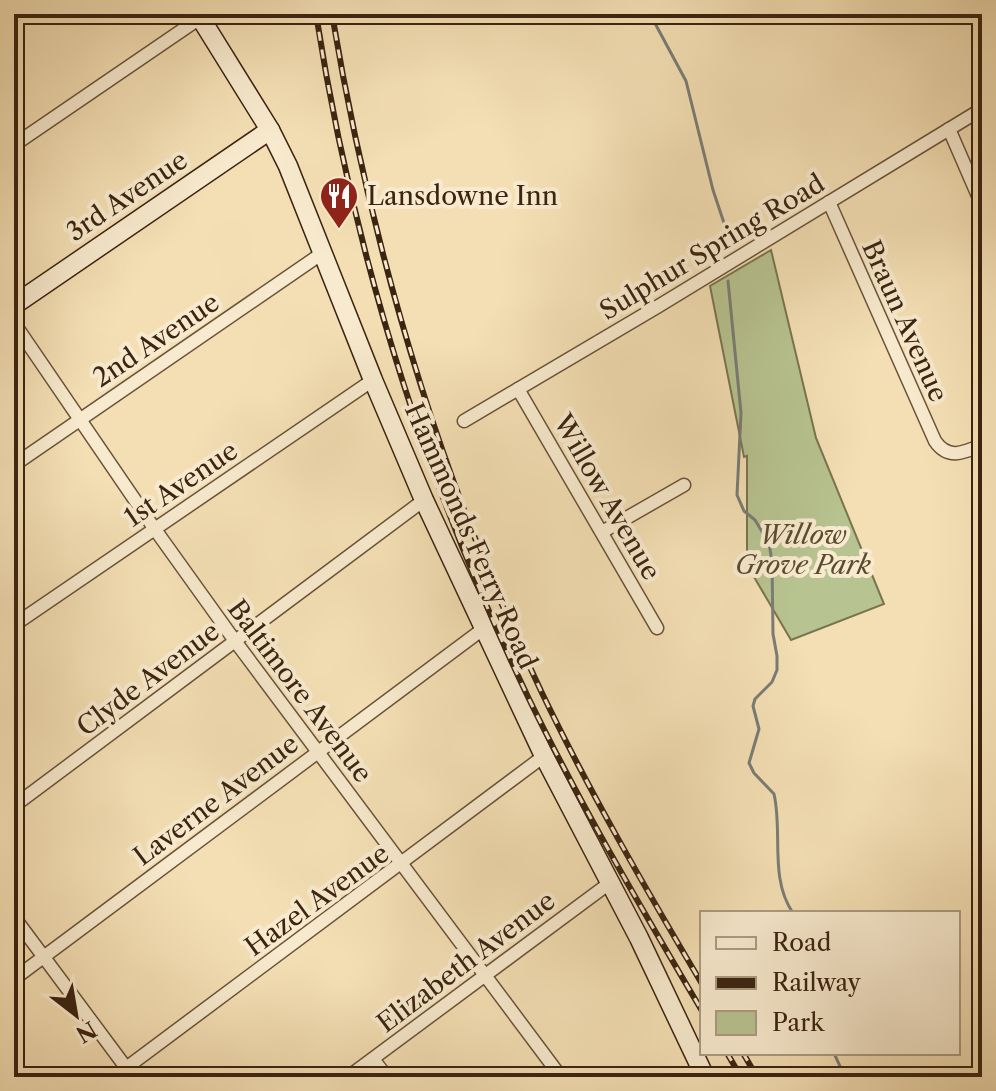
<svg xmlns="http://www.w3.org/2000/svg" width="996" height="1091" viewBox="0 0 996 1091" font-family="'Libre Caslon Text',serif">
  <rect width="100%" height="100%" fill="#f4dfb4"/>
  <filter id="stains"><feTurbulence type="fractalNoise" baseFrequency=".0025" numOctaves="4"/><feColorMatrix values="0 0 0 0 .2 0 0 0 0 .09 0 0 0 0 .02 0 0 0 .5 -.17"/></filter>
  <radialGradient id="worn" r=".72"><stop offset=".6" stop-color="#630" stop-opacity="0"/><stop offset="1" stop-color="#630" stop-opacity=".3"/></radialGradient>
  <polygon fill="#b7c390" stroke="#797450" stroke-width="2" points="771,250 816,438 884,604 791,640 747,565 747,456 744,457 710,286"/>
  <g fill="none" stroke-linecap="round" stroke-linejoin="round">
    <g stroke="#797d76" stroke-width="3">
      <polyline points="650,14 686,81 713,190 726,229 722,249"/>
      <path d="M728 281 741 413 737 495 744 511 755 520 769 543 772 562 773 634 777 656V670L772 682 755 699 753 706 759 729 749 763 754 773 774 794C783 833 769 878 793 913"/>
      <polyline points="834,1053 845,1077"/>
    </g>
    <g stroke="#69533a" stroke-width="15">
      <g id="street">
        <polyline points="949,129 982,205"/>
        <polyline points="14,145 200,18"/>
        <path d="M829 202 935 441C948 460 963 453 982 445"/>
        <polyline points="14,323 154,528 235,641 561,1077"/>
        <polyline points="518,389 657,628"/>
        <polyline points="464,421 657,307 982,109"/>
        <polyline points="14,465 324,252"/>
        <polyline points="602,532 684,485"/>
        <polyline points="14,625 373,380"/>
        <polyline points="14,806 424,500"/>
        <polyline points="14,917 133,1077"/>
        <polyline points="14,979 483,629"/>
        <polyline points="373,1059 387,1077"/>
        <polyline points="114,1077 544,756"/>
        <polyline points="348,1077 611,882"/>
      </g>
    </g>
    <g stroke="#3b2411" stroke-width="21">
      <g id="secondary">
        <polyline points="198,14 270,130 288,166 373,380 424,500 544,756 639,938 705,1077"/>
        <polyline points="14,305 270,130"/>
      </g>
    </g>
    <use href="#street" stroke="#f8eace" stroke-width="12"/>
    <use href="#secondary" stroke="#f8eace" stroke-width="18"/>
    <g stroke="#3b2411" stroke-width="6">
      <g id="rail">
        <path d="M316 14C353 251 425 482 529 699 581 806 642 909 702 1011"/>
        <path d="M332 14C371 247 440 479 542 693 590 793 646 889 702 984"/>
        <polyline points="727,1053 741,1077"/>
        <polyline points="743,1053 757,1077"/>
      </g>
    </g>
    <use href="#rail" stroke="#f8eace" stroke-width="3" stroke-dasharray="9" stroke-linecap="butt"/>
  </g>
  <defs>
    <g id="restaurant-pin" transform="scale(2)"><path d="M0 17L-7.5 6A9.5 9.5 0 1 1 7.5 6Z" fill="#8f2418" stroke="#f8eace"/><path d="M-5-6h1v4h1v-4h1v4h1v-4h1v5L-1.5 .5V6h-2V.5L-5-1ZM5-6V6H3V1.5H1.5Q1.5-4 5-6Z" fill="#fff"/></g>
  </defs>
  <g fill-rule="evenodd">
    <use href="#restaurant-pin" x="339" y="196"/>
  </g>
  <g text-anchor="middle" stroke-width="8" stroke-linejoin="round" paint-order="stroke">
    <g font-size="26" fill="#3b2411" stroke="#f8eace">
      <text transform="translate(127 196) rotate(-34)" y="9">3rd Avenue</text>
      <text transform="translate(712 247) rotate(-31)" y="9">Sulphur Spring Road</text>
      <text transform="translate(905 321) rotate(66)" y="9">Braun Avenue</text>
      <text transform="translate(156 340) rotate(-34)" y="9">2nd Avenue</text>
      <text transform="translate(181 484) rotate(-34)" y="9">1st Avenue</text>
      <text transform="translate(607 497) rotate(60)" y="9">Willow Avenue</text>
      <text transform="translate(471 536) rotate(66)" y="9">Hammonds Ferry Road</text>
      <text transform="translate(148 679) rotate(-37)" y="9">Clyde Avenue</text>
      <text transform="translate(300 691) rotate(53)" y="9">Baltimore Avenue</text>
      <text transform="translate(216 800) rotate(-37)" y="9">Laverne Avenue</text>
      <text transform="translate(317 900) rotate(-36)" y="9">Hazel Avenue</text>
      <text transform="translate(466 962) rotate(-37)" y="9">Elizabeth Avenue</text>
    </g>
    <g font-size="26" fill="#3b2411" stroke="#f8eace" text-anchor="start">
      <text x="367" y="205">Lansdowne Inn</text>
    </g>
    <g font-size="26" font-style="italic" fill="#5a4c31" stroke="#f8eace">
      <text x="803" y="544">Willow<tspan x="803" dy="30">Grove Park</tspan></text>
    </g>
  </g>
  <rect width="996" height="1091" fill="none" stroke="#f4dfb4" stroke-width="48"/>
  <rect x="16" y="16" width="964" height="1059" fill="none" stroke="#3b2411" stroke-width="4"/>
  <rect x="24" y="24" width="948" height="1043" fill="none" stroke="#3b2411" stroke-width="2"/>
  <rect x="700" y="911" width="260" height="144" fill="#f8eace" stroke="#ac9b82" stroke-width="2"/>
  <rect x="716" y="937" width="40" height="12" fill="#f8eace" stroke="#ac9b82" stroke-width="2"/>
  <text x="772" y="951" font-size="24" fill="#3b2411">Road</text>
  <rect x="716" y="977" width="40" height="12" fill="#3b2411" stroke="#ac9b82" stroke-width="2"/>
  <text x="772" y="991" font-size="24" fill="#3b2411">Railway</text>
  <rect x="716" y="1011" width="40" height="24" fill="#b7c390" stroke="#ac9b82" stroke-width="2"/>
  <text x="772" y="1031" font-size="24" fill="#3b2411">Park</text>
  <g transform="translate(76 1015) rotate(149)" stroke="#f8eace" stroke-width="6" paint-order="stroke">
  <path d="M0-6L14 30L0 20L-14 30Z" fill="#3b2411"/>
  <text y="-12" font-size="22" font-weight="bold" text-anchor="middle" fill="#3b2411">N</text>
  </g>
  <rect width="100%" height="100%" filter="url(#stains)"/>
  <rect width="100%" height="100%" fill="url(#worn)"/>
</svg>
